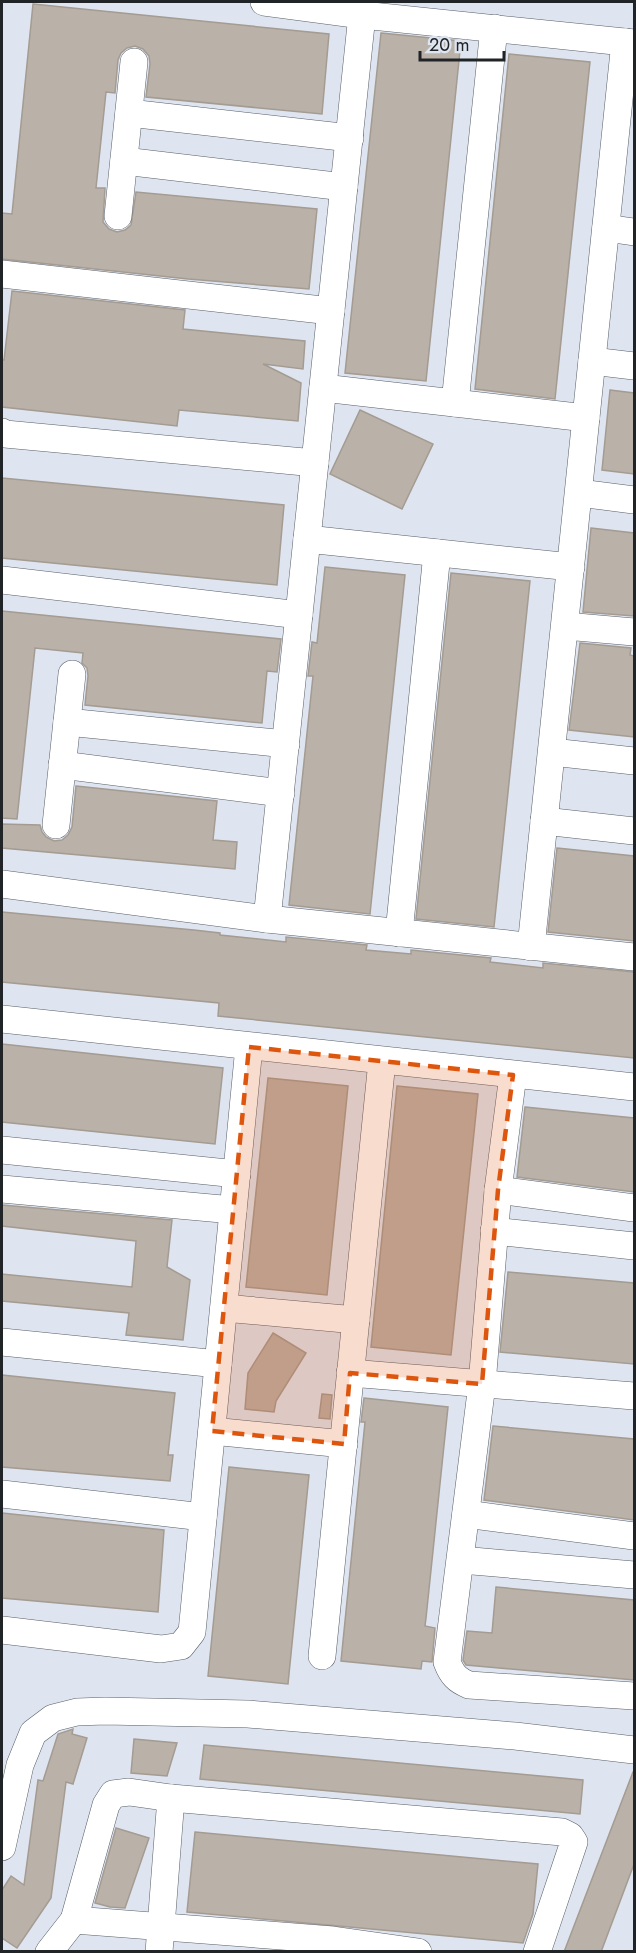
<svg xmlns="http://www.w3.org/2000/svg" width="636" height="1953" viewBox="0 0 636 1953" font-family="Jost,sans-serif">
  <rect width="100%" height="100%" fill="#dee5f0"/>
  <g fill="#bab1a8" stroke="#a49b92" stroke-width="1.5">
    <polygon points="33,4 329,34 322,114 146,97 150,64 149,56 143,49 135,46 127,48 121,53 118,60 115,93 106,92 96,188 105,188 103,222 109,229 117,232 125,230 131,225 136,192 317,209 309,289 188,279 2,259 2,213 12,214"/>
    <polygon points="381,33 461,41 426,381 345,373"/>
    <polygon points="509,54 590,62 555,399 475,389"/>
    <polygon points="12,291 185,310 183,329 305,341 303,369 263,364 301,383 298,421 179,410 177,426 2,407 2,360 4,360"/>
    <polygon points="610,390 634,393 634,474 602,470"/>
    <polygon points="360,410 433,444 402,509 330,474"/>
    <polygon points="2,478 284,505 277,585 2,558"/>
    <polygon points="591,528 634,533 634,616 583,612"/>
    <polygon points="325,567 405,575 370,914 289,905 313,676 308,676 312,642 317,643"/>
    <polygon points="451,573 530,581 494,927 416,919"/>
    <polygon points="2,611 281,639 277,672 267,671 262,723 85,705 88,676 87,668 82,663 83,653 35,648 17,819 2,818"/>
    <polygon points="580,643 631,648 630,655 634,656 634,737 569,730"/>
    <polygon points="76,786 217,801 213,840 237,842 235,869 2,848 2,824 40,825 42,832 46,837 54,841 62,840 68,835 72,827"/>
    <polygon points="557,848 634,856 634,941 548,932"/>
    <polygon points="2,912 194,930 220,933 220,935 286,942 286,937 367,945 366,950 411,954 411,950 491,958 490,962 543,968 543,963 634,972 634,1058 218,1016 219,1003 2,982"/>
    <polygon points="2,1044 223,1068 215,1144 2,1122"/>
    <polygon points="268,1078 348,1086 327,1295 246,1287"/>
    <polygon points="397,1086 478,1094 451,1355 371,1347"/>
    <polygon points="525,1107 634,1118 634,1192 517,1177"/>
    <polygon points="2,1205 172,1220 167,1267 190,1280 183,1340 126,1335 129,1313 2,1301 2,1274 132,1287 136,1241 2,1226"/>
    <polygon points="508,1272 634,1283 634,1364 500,1352"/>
    <polygon points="273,1333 306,1353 276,1401 274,1412 245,1409 248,1373"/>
    <polygon points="2,1375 175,1393 168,1455 173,1455 170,1481 2,1467"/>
    <polygon points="322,1394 332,1395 330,1419 319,1418"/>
    <polygon points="364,1398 448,1407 426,1618 425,1626 435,1628 432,1662 422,1661 421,1669 341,1661 365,1422 361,1422"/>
    <polygon points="493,1426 634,1439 634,1520 484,1500"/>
    <polygon points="229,1467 309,1475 288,1684 208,1676"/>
    <polygon points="2,1513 164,1530 158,1612 2,1598"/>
    <polygon points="496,1587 634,1600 634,1680 466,1665 463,1660 467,1631 492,1633"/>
    <polygon points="73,1729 72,1734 87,1738 73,1784 66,1782 51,1898 17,1948 2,1938 2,1890 11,1876 24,1885 38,1780 43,1781 58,1734"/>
    <polygon points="134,1739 177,1743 167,1776 131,1773"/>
    <polygon points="204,1745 583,1780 580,1814 200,1779"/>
    <polygon points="633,1772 634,1772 634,1864 601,1952 564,1952"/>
    <polygon points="116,1828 149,1838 125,1908 110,1907 95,1903"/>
    <polygon points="195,1832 538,1864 533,1914 523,1943 187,1912"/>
  </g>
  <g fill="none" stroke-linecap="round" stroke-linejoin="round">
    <g stroke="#585f67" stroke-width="28">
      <g id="street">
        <polyline points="264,2 362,15 634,43"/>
        <polyline points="129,113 350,138"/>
        <polyline points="124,161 344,187"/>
        <polyline points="118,216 134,62"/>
        <polyline points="606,228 634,232"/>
        <polyline points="2,274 331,311"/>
        <polyline points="592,361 634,366"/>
        <polyline points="323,388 586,418"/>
        <polyline points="455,403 494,28"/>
        <polyline points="2,432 5,434 315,463"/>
        <polyline points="579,493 634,500"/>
        <polyline points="307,539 571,567"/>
        <polyline points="2,580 299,615"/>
        <polyline points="565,626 634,632"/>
        <polyline points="67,722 286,744"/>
        <polyline points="552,752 634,761"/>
        <polyline points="62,765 281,793"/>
        <polyline points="544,821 634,831"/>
        <polyline points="56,825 72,674"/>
        <polyline points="2,884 267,919 634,957"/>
        <polyline points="267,919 362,15"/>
        <polyline points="399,933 437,553"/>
        <polyline points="531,947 625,42"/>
        <polyline points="2,1019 634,1087"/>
        <path d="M513 1075 498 1190 482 1384 447 1662C452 1675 457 1680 469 1685L634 1696"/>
        <polyline points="2,1150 237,1174"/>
        <polyline points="2,1189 233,1210"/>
        <polyline points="498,1190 634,1208"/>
        <polyline points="494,1231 634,1246"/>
        <polyline points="224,1308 356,1320"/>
        <polyline points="2,1342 218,1364"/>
        <polyline points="350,1373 634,1396"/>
        <polyline points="212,1431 344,1444"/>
        <polyline points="2,1494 203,1517"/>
        <polyline points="466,1514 634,1536"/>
        <polyline points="461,1560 634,1575"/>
        <polyline points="2,1630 161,1649 181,1646 192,1632 249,1047"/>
        <polyline points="322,1656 382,1061"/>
        <polyline points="2,1847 20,1765 33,1733 53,1718 77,1712 105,1711 248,1714 515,1736 634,1750"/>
        <polyline points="74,1920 333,1940 418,1952"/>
        <polyline points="49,1952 74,1920 106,1805 113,1794 129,1792 171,1798 562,1832 570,1836 574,1842 537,1952"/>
        <polyline points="159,1952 171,1798"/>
      </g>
    </g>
    <use href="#street" stroke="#fff" stroke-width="27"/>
  </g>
  <path fill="#de560d" fill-opacity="0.2" stroke="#de560d" stroke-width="4.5" stroke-dasharray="12 8" stroke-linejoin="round" d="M249 1047 513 1075 498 1190 482 1384 350 1373 344 1444 212 1431Z"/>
  <rect width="636" height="1953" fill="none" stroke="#212427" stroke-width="6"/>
  <path d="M420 51v9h84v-9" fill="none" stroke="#212427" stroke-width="3"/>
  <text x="429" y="51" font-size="18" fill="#212427" stroke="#dee5f0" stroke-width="4.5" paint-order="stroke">20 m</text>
</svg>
